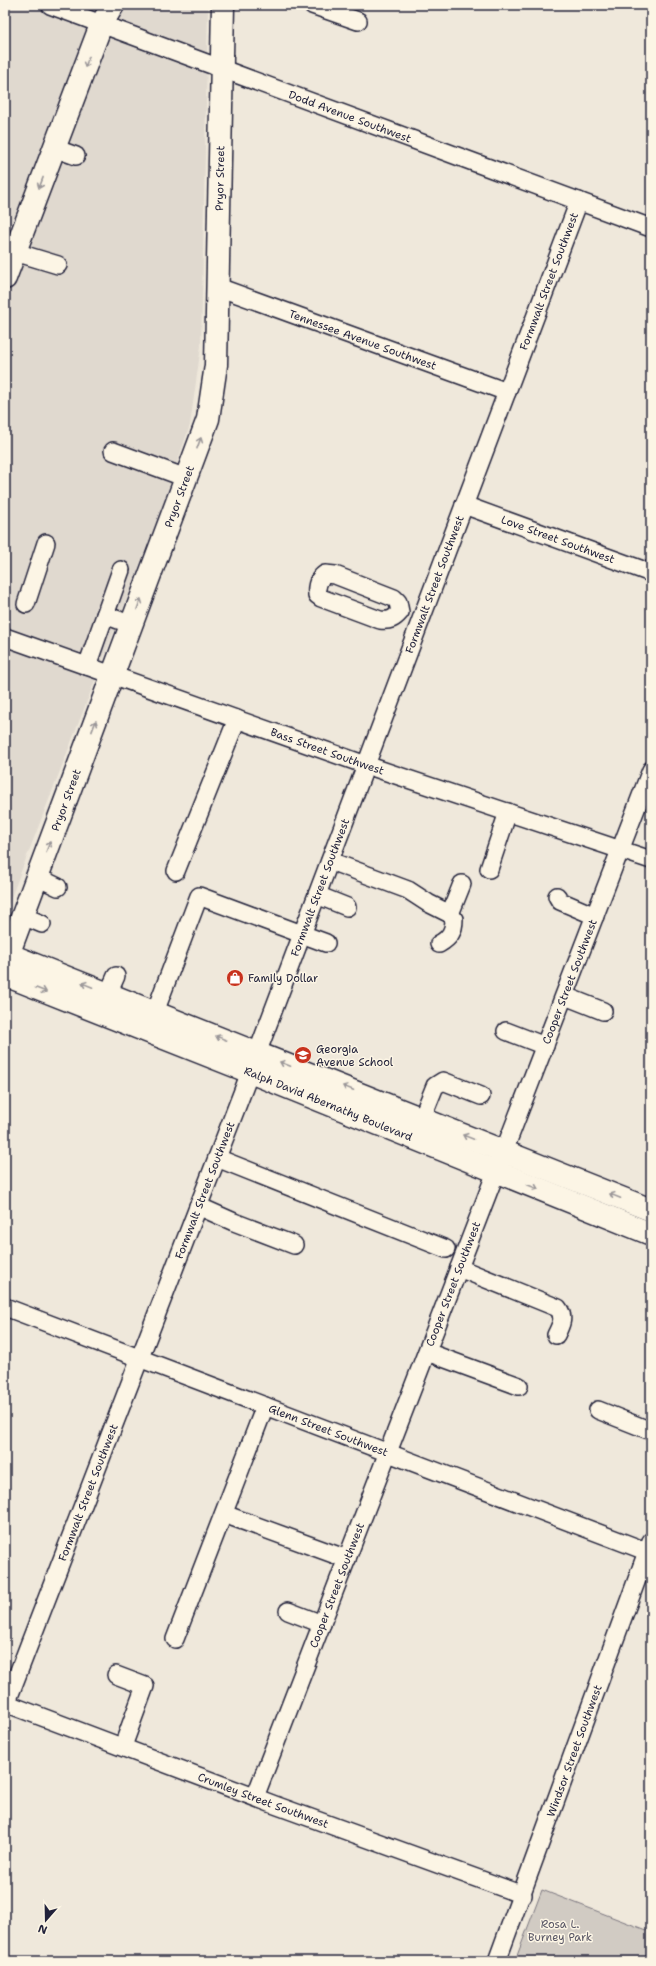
<svg xmlns="http://www.w3.org/2000/svg" width="656" height="1966" viewBox="0 0 656 1966" font-family="'Shantell Sans',sans-serif">
  <rect width="100%" height="100%" fill="#efe8db"/>
  <filter id="ink" filterUnits="userSpaceOnUse"><feTurbulence type="fractalNoise" baseFrequency=".025" numOctaves="2"/><feDisplacementMap in="SourceGraphic" scale="8" xChannelSelector="R" yChannelSelector="G"/><feConvolveMatrix kernelMatrix="1 2 1 2 8 2 1 2 1" color-interpolation-filters="sRGB"/></filter>
  <g filter="url(#ink)">
    <polygon fill="#e0d9cf" points="5,5 208,5 201,346 190,425 161,510 5,913"/>
    <polygon fill="#d1cbc3" stroke="#7a767f" points="542,1890 651,1932 651,1961 515,1961"/>
    <g fill="none" stroke-linecap="round" stroke-linejoin="round">
      <g stroke="#22223b" stroke-width="20">
        <g id="minor">
          <path id="s1" d="M50 5 651 228"/>
          <polyline points="312,5 358,21"/>
          <polyline points="54,148 76,156"/>
          <polyline points="15,252 58,265"/>
          <path id="s2" d="M218 287 507 392"/>
          <polyline points="113,451 186,478"/>
          <path id="s3" d="M464 505 651 573"/>
          <path d="M325 574 335 575 394 598 398 602 400 612C394 619 390 621 380 620L321 598 317 595C316 586 318 579 325 574Z"/>
          <polyline points="26,604 46,543"/>
          <polyline points="105,615 132,625"/>
          <path id="s4" d="M5 637 366 765 651 860"/>
          <polyline points="87,666 121,570"/>
          <polyline points="330,861 408,890 428,903 450,914 462,884"/>
          <polyline points="489,869 508,812"/>
          <polyline points="176,871 237,719"/>
          <polyline points="37,877 58,887"/>
          <polyline points="317,895 347,907"/>
          <polyline points="557,896 560,901 595,916"/>
          <polyline points="23,916 42,924"/>
          <path d="M439 944C450 938 454 931 454 919L450 914"/>
          <polyline points="108,994 116,976"/>
          <polyline points="565,996 603,1011"/>
          <polyline points="155,1012 199,896 326,943"/>
          <polyline points="506,1031 545,1046"/>
          <polyline points="422,1118 435,1086 443,1081 481,1096"/>
          <polyline points="217,1158 446,1249"/>
          <polyline points="198,1206 234,1222 294,1245"/>
          <path d="M459 1268 558 1308C565 1317 561 1325 556 1335"/>
          <path id="s5" d="M5 1307 651 1553"/>
          <polyline points="427,1352 519,1386"/>
          <polyline points="598,1410 651,1431"/>
          <polyline points="224,1514 347,1559"/>
          <polyline points="288,1611 322,1624"/>
          <polyline points="175,1639 265,1406"/>
          <polyline points="116,1675 145,1686 123,1746"/>
          <path id="s6" d="M5 1703 275 1805 523 1895"/>
          <path id="s7" d="M5 1707 244 1088 579 201"/>
          <path id="s8" d="M255 1797 651 770"/>
          <path id="s9" d="M497 1961 651 1541"/>
        </g>
      </g>
      <g stroke="#22223b" stroke-width="25">
        <g id="major">
          <polyline points="5,278 101,25 113,5"/>
          <polyline points="5,953 651,1210"/>
          <path id="s10" d="M5 963 208 419 216 365 223 5"/>
          <path id="s11" d="M5 975 250 1072 651 1234"/>
        </g>
      </g>
      <use href="#minor" stroke="#fcf5e5" stroke-width="17"/>
      <use href="#major" stroke="#fcf5e5" stroke-width="22"/>
    </g>
    <defs><path id="oneway-shaft" d="M-6 0H5M1.5-3L5.5 0L1.5 3" fill="none" stroke-width="1.6" stroke-linecap="round" stroke-linejoin="round"/></defs>
    <g stroke="#9a9698">
      <use href="#oneway-shaft" transform="translate(87 62) rotate(111)"/>
      <use href="#oneway-shaft" transform="translate(41 183) rotate(111)"/>
      <use href="#oneway-shaft" transform="translate(199 443) rotate(-70)"/>
      <use href="#oneway-shaft" transform="translate(139 604) rotate(-70)"/>
      <use href="#oneway-shaft" transform="translate(94 726) rotate(-69)"/>
      <use href="#oneway-shaft" transform="translate(48 847) rotate(-69)"/>
      <use href="#oneway-shaft" transform="translate(87 985) rotate(-158)"/>
      <use href="#oneway-shaft" transform="translate(41 990) rotate(21)"/>
      <use href="#oneway-shaft" transform="translate(221 1038) rotate(-158)"/>
      <use href="#oneway-shaft" transform="translate(285 1064) rotate(-158)"/>
      <use href="#oneway-shaft" transform="translate(348 1088) rotate(-158)"/>
      <use href="#oneway-shaft" transform="translate(468 1137) rotate(-158)"/>
      <use href="#oneway-shaft" transform="translate(533 1187) rotate(22)"/>
      <use href="#oneway-shaft" transform="translate(615 1196) rotate(-158)"/>
    </g>
  </g>
  <defs>
    <g id="shop-disc" transform="scale(0.9)"><circle r="9.5" fill="#c8321e" stroke="#fcf5e5"/><path d="M-5-2.5h2.3a2.7 3.5 0 0 1 5.4 0H5L5.5 6h-11ZM-1.5-2.5h3a1.5 2.3 0 0 0-3 0Z" fill="#fff"/></g>
    <g id="school-disc" transform="scale(0.9)"><circle r="9.5" fill="#c8321e" stroke="#fcf5e5"/><path d="M0-5L7-2L0 1L-7-2ZM-4 1L0 2.5L4 1V4Q0 6-4 4Z" fill="#fff"/></g>
  </defs>
  <g fill-rule="evenodd">
    <use href="#shop-disc" x="235" y="978"/>
    <use href="#school-disc" x="303" y="1055"/>
  </g>
  <g text-anchor="middle" stroke-width="3" stroke-linejoin="round" paint-order="stroke">
    <g font-size="11" fill="#22223b" stroke="#fcf5e5">
      <text dy="4" stroke="none"><textPath href="#s1" startOffset="320">Dodd Avenue Southwest</textPath></text>
      <text dy="4" stroke="none"><textPath href="#s10" startOffset="822">Pryor Street</textPath></text>
      <text dy="4" stroke="none"><textPath href="#s7" startOffset="1526">Formwalt Street Southwest</textPath></text>
      <text dy="4" stroke="none"><textPath href="#s2" startOffset="154">Tennessee Avenue Southwest</textPath></text>
      <text dy="4" stroke="none"><textPath href="#s10" startOffset="498">Pryor Street</textPath></text>
      <text dy="4" stroke="none"><textPath href="#s3" startOffset="100">Love Street Southwest</textPath></text>
      <text dy="4" stroke="none"><textPath href="#s7" startOffset="1202">Formwalt Street Southwest</textPath></text>
      <text dy="4" stroke="none"><textPath href="#s4" startOffset="342">Bass Street Southwest</textPath></text>
      <text dy="4" stroke="none"><textPath href="#s10" startOffset="174">Pryor Street</textPath></text>
      <text dy="4" stroke="none"><textPath href="#s7" startOffset="878">Formwalt Street Southwest</textPath></text>
      <text dy="4" stroke="none"><textPath href="#s8" startOffset="874">Cooper Street Southwest</textPath></text>
      <text dy="4" stroke="none"><textPath href="#s11" startOffset="348">Ralph David Abernathy Boulevard</textPath></text>
      <text dy="4" stroke="none"><textPath href="#s7" startOffset="554">Formwalt Street Southwest</textPath></text>
      <text dy="4" stroke="none"><textPath href="#s8" startOffset="550">Cooper Street Southwest</textPath></text>
      <text dy="4" stroke="none"><textPath href="#s5" startOffset="346">Glenn Street Southwest</textPath></text>
      <text dy="4" stroke="none"><textPath href="#s7" startOffset="230">Formwalt Street Southwest</textPath></text>
      <text dy="4" stroke="none"><textPath href="#s8" startOffset="227">Cooper Street Southwest</textPath></text>
      <text dy="4" stroke="none"><textPath href="#s9" startOffset="224">Windsor Street Southwest</textPath></text>
      <text dy="4" stroke="none"><textPath href="#s6" startOffset="276">Crumley Street Southwest</textPath></text>
    </g>
    <g font-size="11" fill="#22223b" stroke="#fcf5e5" text-anchor="start">
      <text x="248" y="982">Family Dollar</text>
      <text x="316" y="1053">Georgia<tspan x="316" dy="13">Avenue School</tspan></text>
    </g>
    <g font-size="11" fill="#575564" stroke="#fcf5e5">
      <text x="560" y="1928">Rosa L.<tspan x="560" dy="13">Burney Park</tspan></text>
    </g>
  </g>
  <rect width="656" height="1966" fill="none" stroke="#fcf5e5" stroke-width="20"/>
  <rect x="10" y="10" width="636" height="1946" fill="none" stroke="#22223b" stroke-width="1.5" filter="url(#ink)"/>
  <g transform="translate(46 1920) rotate(200)" stroke="#fcf5e5" stroke-width="3" paint-order="stroke">
  <path d="M0-3L7 15L0 10L-7 15Z" fill="#22223b"/>
  <text y="-6" font-size="11" font-weight="bold" text-anchor="middle" fill="#22223b">N</text>
  </g>
</svg>
